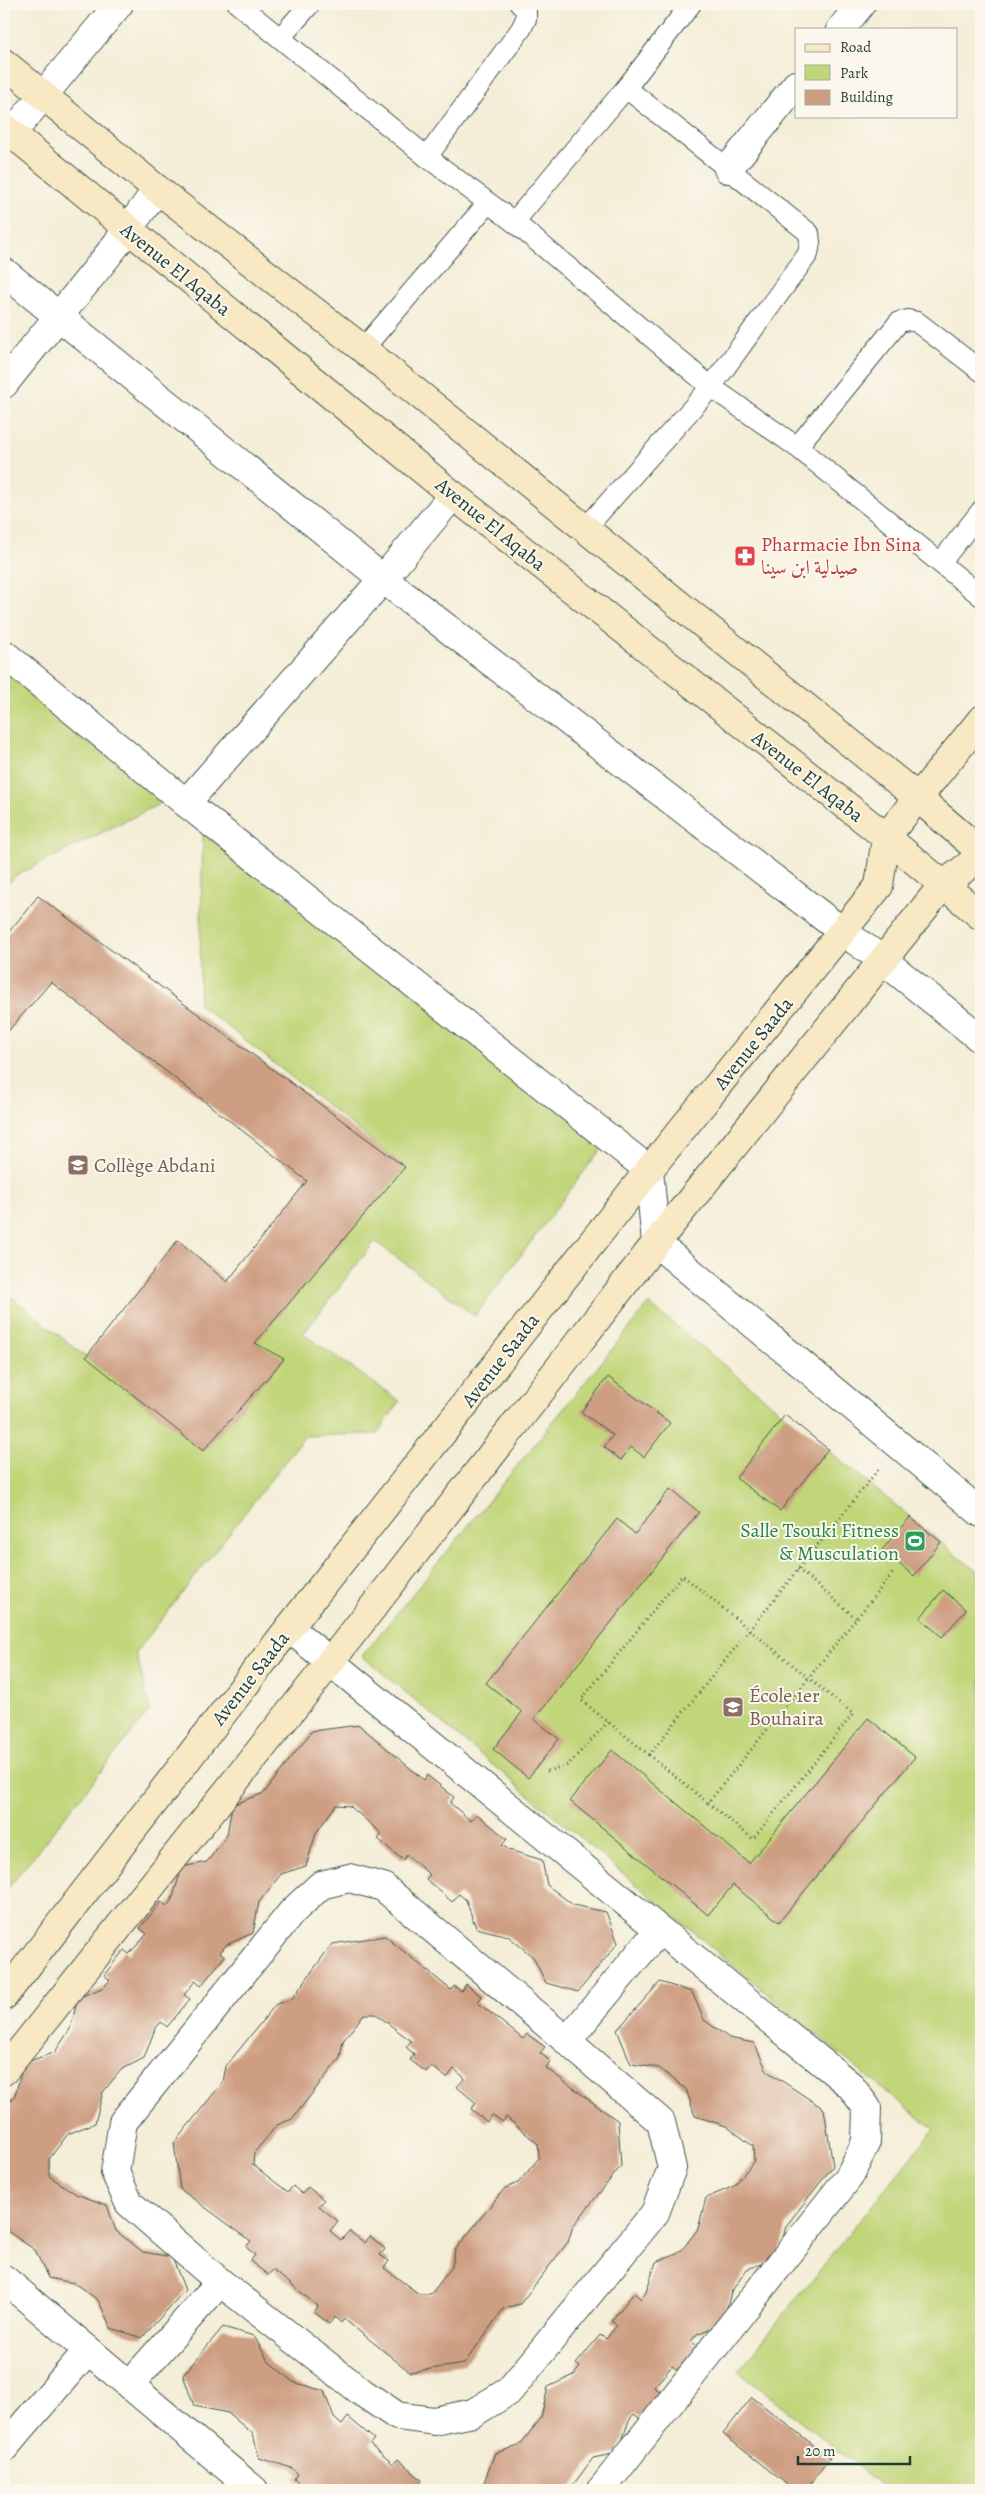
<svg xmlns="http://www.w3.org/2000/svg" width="985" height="2494" viewBox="0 0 985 2494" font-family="Alegreya,Amiri,serif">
  <rect width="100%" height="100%" fill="#fbf7ec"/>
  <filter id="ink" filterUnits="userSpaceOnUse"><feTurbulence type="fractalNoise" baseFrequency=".02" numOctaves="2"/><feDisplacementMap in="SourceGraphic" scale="10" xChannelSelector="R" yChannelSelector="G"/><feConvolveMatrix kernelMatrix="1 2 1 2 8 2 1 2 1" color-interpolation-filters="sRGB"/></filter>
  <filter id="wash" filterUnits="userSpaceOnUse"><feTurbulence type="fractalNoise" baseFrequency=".0096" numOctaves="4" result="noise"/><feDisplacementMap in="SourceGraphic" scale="20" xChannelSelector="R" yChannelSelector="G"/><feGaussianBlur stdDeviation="1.12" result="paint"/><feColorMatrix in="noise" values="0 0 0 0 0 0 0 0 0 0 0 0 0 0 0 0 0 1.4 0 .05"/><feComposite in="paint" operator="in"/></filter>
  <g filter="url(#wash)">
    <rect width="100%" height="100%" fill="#f4edd7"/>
    <g fill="#c1d579" stroke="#708956">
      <polygon points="11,669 171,798 17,875 4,887 4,678"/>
      <polygon points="203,833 607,1141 475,1316 375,1241 303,1334 400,1401 377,1434 305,1436 136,1652 150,1710 4,1893 4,1294 5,1292 203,1451 284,1359 255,1343 405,1167 199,1004"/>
      <polygon points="649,1304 981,1575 981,2490 887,2490 738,2371 934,2129 871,2080 362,1656"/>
    </g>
    <g id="blocks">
      <g fill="#ce9e82" fill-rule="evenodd">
        <polygon points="38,896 405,1167 255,1343 284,1359 203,1451 86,1357 178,1240 227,1282 307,1181 51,982 4,1036 4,938"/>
        <polygon points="608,1377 670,1423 644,1457 631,1447 621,1460 604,1447 613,1435 581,1412"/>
        <polygon points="785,1415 828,1449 780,1511 736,1478"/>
        <polygon points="670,1489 699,1512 534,1719 559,1739 528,1778 493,1749 522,1712 486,1683 617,1519 635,1534"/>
        <polygon points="910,1517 941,1542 914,1576 882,1550"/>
        <polygon points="943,1590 966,1610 942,1637 920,1618"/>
        <polygon points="868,1718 915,1757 779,1922 733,1885 708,1915 570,1801 612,1750 749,1863"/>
        <polygon points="359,1725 424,1780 427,1775 454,1797 450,1803 471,1821 477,1814 507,1839 502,1845 509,1850 542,1860 547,1885 573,1905 606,1912 618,1943 578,1992 546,1983 533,1957 508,1936 476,1928 466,1900 459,1894 452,1902 426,1879 430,1875 407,1855 403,1860 378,1839 382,1834 350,1806 336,1805 316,1833 306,1866 281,1874 259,1902 253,1933 226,1945 220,1953 225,1956 201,1986 195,1981 184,1995 190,1999 167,2027 161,2022 155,2029 144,2058 121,2070 103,2092 95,2123 68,2134 49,2159 49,2176 76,2194 107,2205 116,2231 143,2252 172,2257 185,2290 142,2338 111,2328 98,2300 74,2283 48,2278 35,2250 4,2229 4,2109 15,2095 24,2063 55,2052 70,2029 78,1998 104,1987 110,1980 104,1975 124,1950 129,1954 147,1934 140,1928 161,1902 167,1906 172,1900 182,1867 207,1862 227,1835 232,1805 264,1793 312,1731"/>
        <path d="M385 1936 451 1990 454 1986 461 1991 466 1984 482 1997 477 2002 523 2039 527 2034 545 2047 540 2053 550 2061 546 2068 618 2121 621 2166 573 2226 568 2242 520 2304 504 2308 464 2364 410 2372 344 2319 341 2323 335 2317 329 2324 314 2312 318 2306 273 2270 268 2275 250 2261 255 2255 246 2247 251 2241 180 2189 174 2143 223 2082 226 2066 276 2004 291 2000 332 1944ZM364 2014H376L411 2041 406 2047 414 2054 410 2060 426 2072 431 2066 447 2078 454 2069 465 2078 457 2087 476 2103 471 2109 487 2122 492 2115 503 2122 506 2117 538 2144 539 2158 518 2183 504 2189 455 2250 452 2267 431 2294H419L384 2268 389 2261 380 2255 385 2249 370 2236 365 2243 349 2231 341 2240 330 2231 338 2221 319 2206 324 2200 308 2187 302 2194 293 2186 288 2192 253 2165 254 2153 277 2125 292 2119 340 2058 343 2041Z"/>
        <polygon points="660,1982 692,1992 704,2020 729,2038 754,2043 767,2071 824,2109 833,2166 786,2226 778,2258 747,2269 731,2292 723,2323 697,2334 691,2341 697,2346 677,2370 672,2366 654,2387 661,2393 639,2418 634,2414 629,2420 618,2453 593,2458 573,2485 572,2490 481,2490 495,2453 519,2446 541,2418 548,2387 574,2375 580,2367 576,2364 600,2335 606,2339 617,2325 611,2321 634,2293 641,2299 646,2292 656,2262 681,2251 698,2229 706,2198 734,2186 754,2161 753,2146 726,2126 695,2116 686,2089 659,2068 631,2064 617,2030"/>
        <polygon points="223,2327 254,2336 268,2361 293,2382 324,2391 334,2418 342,2425 348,2417 374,2439 370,2444 393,2464 398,2459 422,2480 417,2486 423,2490 307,2490 294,2479 298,2474 292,2468 259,2458 253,2434 228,2413 194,2406 183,2375"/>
        <polygon points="752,2397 830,2458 805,2490 794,2490 723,2434"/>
      </g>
    </g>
  </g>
  <g filter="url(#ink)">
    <use href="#blocks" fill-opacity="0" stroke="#3f574c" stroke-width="1"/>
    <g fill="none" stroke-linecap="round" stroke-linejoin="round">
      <g stroke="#3f574c" stroke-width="22">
        <g id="lane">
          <polyline points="238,4 427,157 514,222 711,387 797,447 981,596"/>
          <polyline points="281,37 310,4"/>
          <polyline points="626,88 691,4"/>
          <polyline points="427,157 521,29 526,19 526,9 520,4"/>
          <polyline points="514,222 626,88 809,233 810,242 808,254 711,387 585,529"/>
          <polyline points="363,349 487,204"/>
          <polyline points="797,447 899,322 908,320 917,322 981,371"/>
          <polyline points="941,562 981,511"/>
        </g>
      </g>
      <g stroke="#3f574c" stroke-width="30">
        <g id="street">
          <polyline points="841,29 861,4"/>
          <polyline points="12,133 119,4"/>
          <polyline points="728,169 796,85"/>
          <polyline points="4,272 383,579 843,932 883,960 981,1039"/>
          <path d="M4 384C55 319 110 257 157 189"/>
          <polyline points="4,654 186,803 649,1170 656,1243 981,1513"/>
          <polyline points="186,803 383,579 453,495"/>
          <polyline points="289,1628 850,2085 867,2108 866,2142 849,2177 601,2490"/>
          <polyline points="567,2041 383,1887 349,1878 321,1885 292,1912 123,2122 115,2172 129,2203 220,2282 363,2393 397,2416 434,2421 473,2413 509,2391 655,2213 672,2168 661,2122 567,2041 659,1930"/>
          <polyline points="4,2279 254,2490"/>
          <polyline points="129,2385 220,2282"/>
          <polyline points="4,2448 88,2350"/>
        </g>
      </g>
      <g stroke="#3f574c" stroke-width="30">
        <g id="secondary">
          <polyline points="4,63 157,189 363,349 917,797 981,852"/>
          <polyline points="4,127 453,495 886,837 981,916"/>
          <polyline points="4,1996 289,1628 649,1170 879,886 886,837 981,720"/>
          <polyline points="4,2071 331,1661 656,1243 943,885 981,856"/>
        </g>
      </g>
      <g stroke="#3f574c" stroke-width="3" stroke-dasharray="1 4" stroke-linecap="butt">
        <polyline points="878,1470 649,1755 708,1803 893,1573"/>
        <polyline points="798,1569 856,1618"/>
        <polyline points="649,1755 581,1700 682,1575 853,1714 753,1839 708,1803"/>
        <polyline points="547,1771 568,1765 608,1722"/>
      </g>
      <use href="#lane" stroke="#fff" stroke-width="20"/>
      <use href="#street" stroke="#fff" stroke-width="28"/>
      <use href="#secondary" stroke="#f8e8c3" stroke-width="28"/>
    </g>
  </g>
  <defs>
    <g id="pharmacy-square" transform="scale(1.125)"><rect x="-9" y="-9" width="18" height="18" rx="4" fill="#e0444e" stroke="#fbf7ec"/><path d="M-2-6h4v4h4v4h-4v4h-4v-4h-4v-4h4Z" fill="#fff"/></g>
    <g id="school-square" transform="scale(1.125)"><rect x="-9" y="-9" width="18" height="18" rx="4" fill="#8d6e63" stroke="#fbf7ec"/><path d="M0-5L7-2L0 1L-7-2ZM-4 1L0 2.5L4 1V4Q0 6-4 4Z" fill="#fff"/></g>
    <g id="stadium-square" transform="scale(1.125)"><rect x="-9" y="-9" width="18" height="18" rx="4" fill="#2e9e5b" stroke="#fbf7ec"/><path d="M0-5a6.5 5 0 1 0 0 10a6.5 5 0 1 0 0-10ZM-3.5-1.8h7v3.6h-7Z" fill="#fff"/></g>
  </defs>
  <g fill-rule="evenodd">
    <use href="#pharmacy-square" x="745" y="556"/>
    <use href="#school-square" x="78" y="1165"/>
    <use href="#stadium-square" x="915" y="1541"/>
    <use href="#school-square" x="733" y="1707"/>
  </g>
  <g text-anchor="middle" stroke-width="4" stroke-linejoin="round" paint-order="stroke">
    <g font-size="20" fill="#1f3d34" stroke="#fbf7ec">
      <text transform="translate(176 269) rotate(39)" y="7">Avenue El Aqaba</text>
      <text transform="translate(491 524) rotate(39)" y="7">Avenue El Aqaba</text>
      <text transform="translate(808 776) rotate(38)" y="7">Avenue El Aqaba</text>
      <text transform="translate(753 1043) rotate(-51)" y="7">Avenue Saada</text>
      <text transform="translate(500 1360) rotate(-52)" y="7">Avenue Saada</text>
      <text transform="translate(250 1678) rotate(-52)" y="7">Avenue Saada</text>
    </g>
    <g font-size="20" fill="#be3a42" stroke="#fbf7ec" text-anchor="start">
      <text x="761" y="551">Pharmacie Ibn Sina<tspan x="761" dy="23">صيدلية ابن سينا</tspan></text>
    </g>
    <g font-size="20" fill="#785e54" stroke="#fbf7ec" text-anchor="start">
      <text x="94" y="1172">Collège Abdani</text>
      <text x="749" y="1702">École 1er<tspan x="749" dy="23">Bouhaira</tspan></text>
    </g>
    <g font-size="20" fill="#27864d" stroke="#fbf7ec" text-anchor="end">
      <text x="899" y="1537">Salle Tsouki Fitness<tspan x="899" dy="23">&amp; Musculation</tspan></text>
    </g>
  </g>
  <rect width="985" height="2494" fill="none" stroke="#fbf7ec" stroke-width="20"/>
  <rect x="795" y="28" width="162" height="90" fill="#fbf7ec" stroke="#a3ada2"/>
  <rect x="805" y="44" width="25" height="8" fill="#f8e8c3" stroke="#a3ada2"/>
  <text x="840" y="52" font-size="15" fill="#1f3d34">Road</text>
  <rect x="805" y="65" width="25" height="15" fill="#c1d579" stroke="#a3ada2"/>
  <text x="840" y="78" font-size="15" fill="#1f3d34">Park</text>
  <rect x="805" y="90" width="25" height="15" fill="#ce9e82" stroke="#a3ada2"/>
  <text x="840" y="102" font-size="15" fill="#1f3d34">Building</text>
  <path d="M798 2456v8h112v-8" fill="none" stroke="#1f3d34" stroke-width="2.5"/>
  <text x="805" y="2456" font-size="15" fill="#1f3d34" stroke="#fbf7ec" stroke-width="4" paint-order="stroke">20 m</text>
</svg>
